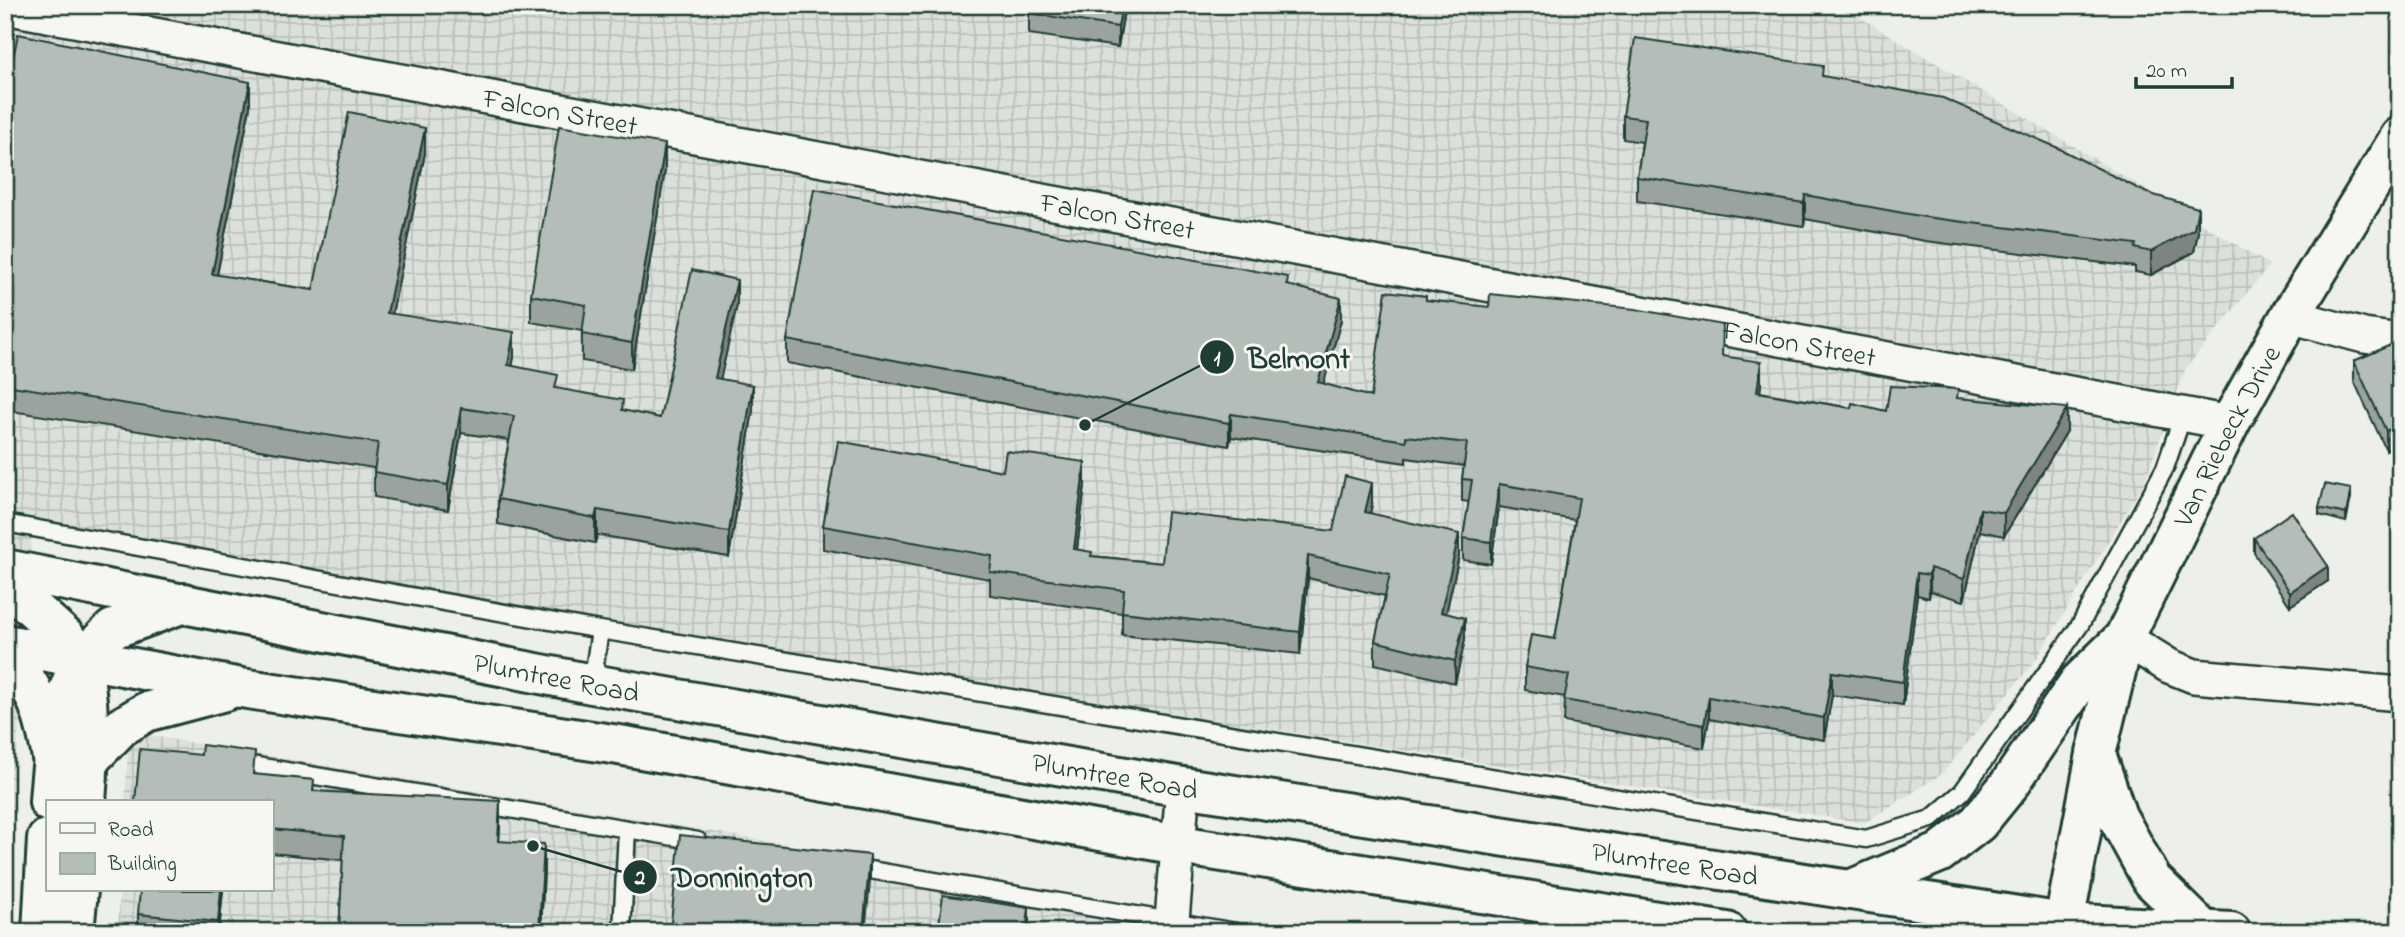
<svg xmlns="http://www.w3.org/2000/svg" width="2405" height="937" viewBox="0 0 2405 937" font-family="'Indie Flower',sans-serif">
  <defs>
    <pattern id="industrial-grid" width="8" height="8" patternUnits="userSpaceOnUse" patternTransform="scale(1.75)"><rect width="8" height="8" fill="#dce0db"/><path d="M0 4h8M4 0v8" fill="none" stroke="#bcc1bd"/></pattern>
  </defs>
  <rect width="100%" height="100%" fill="#edefea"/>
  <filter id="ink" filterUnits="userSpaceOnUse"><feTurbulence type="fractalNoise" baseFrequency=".0143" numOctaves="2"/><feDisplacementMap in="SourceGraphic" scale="14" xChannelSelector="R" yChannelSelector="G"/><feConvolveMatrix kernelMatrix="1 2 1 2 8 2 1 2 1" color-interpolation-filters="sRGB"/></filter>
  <g filter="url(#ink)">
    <g fill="url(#industrial-grid)">
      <polygon points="5,5 1840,5 2270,265 2186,368 2144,483 2035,661 1942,774 1864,823 32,533 5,928"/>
      <polygon points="129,732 1297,932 118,932 120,890 271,890 271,802 125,802"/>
    </g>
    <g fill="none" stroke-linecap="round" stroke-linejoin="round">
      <g stroke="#1f3d34" stroke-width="21">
        <g id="lane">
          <polyline points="5,523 600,630"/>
          <polyline points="592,684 600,630 1866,839 1931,819 1962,792 2080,625 2165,468 2183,415"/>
          <polyline points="234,762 698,841"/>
          <polyline points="852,867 1236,932"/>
          <polyline points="622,932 627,829"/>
        </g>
      </g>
      <g stroke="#1f3d34" stroke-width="38">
        <g id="street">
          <path id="s1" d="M5 7 2230 423"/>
          <polyline points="2290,316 2364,336 2400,341"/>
          <polyline points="2124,638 2169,666 2194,676 2400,694"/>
          <polyline points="1171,932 1183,787"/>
        </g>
      </g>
      <g stroke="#1f3d34" stroke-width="44">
        <g id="secondary">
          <path d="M82 666C91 711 90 756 86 802"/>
          <path d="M49 802C52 753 59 705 81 660"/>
          <path id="s2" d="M2064 923 2096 754 2124 638 2230 423 2290 316 2400 137"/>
          <polyline points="42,932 47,839"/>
          <polyline points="74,932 78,890"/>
        </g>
      </g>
      <g stroke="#1f3d34" stroke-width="44">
        <g id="highway">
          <path id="s3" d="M5 569 592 684 1183 787 2064 923 2231 932"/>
          <polyline points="5,583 66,638 81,660"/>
          <polyline points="5,644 241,688 619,745 1179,845 1727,932"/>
          <path d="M5 654C36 685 44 715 52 757"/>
          <polyline points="81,660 113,629 184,603"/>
          <polyline points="2096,754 2117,816 2152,880 2203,930"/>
          <polyline points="89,760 121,727 146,712 225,691"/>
          <polyline points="1852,889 1939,853 1978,823 2009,785 2079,682 2124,638"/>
        </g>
      </g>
      <use href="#lane" stroke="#f6f6f2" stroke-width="16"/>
      <use href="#street" stroke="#f6f6f2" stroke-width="33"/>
      <use href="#secondary" stroke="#f6f6f2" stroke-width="38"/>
      <use href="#highway" stroke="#f6f6f2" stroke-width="38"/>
    </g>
    <g fill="#9ba39e" stroke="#1f3d34" stroke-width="2">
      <polygon points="1030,5 1125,5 1118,47 1029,34 1029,13"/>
      <polygon points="1823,76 2198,232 2194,252 2151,275 2135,272 2135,267 1925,241 1805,219 1804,226 1637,201 1637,177 1642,142 1623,139 1623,116"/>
      <polygon points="5,97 250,107 217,275 313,290 425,153 392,314 514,357 512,366 558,389 623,411 660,418 737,305 720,379 753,410 729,557 597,535 595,543 498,524 498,499 509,440 461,433 448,510 374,497 374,468 5,410"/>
      <polygon points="665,170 632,369 582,361 582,331 531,322 531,295"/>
      <polygon points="1288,285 1341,320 1323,384 1371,397 1426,300 1723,356 1761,385 1760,392 1851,408 1886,411 1958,399 2067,431 2004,536 1980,531 1964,601 1930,591 1929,598 1917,595 1903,705 1832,695 1824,740 1709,719 1704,748 1564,722 1565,697 1525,690 1525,667 1555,639 1575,520 1499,507 1491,564 1463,560 1463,538 1469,502 1462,501 1462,479 1464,466 1406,458 1406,463 1231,437 1229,446 787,363 787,340"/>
      <polygon points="2400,341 2400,444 2386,450 2354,381 2354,361"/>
      <polygon points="1003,471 1085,485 1077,550 1092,556 1162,563 1333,531 1372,505 1370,513 1459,556 1446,613 1465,640 1455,683 1375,664 1375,641 1385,596 1308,578 1300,654 1122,635 1122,613 990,595 990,579 823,549 823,526"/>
      <polygon points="2351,497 2346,522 2319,515 2319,508"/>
      <polygon points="2254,538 2328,581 2290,606 2254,553"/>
      <polygon points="255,774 314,791 500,825 499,841 544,868 541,932 339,932 343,860 271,853 271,802"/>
      <polygon points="223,890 219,932 138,932 138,914"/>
    </g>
    <g fill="#7e8481" stroke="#1f3d34" stroke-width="2">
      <polygon points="1122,5 1125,5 1118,47 1118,27"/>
      <polygon points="250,82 250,107 212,300 212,274"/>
      <polygon points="425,128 425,153 387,339 387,313"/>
      <polygon points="665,144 665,170 632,369 632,343"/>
      <polygon points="1805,195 1805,219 1804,226 1804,203"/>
      <polygon points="2198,208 2198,232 2194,252 2151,275 2151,252"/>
      <polygon points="737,280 737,305 715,403 715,378"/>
      <polygon points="1341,298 1341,320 1318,405 1318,382"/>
      <polygon points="514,332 514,357 508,390 508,365"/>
      <polygon points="1761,362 1761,385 1757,414 1757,392"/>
      <polygon points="753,385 753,410 729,557 729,532"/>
      <polygon points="461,408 461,433 448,510 448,485"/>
      <polygon points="2067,408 2067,431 2004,536 2004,513"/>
      <polygon points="1231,414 1231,437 1229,446 1229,423"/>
      <polygon points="2400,424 2400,444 2386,450 2386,431"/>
      <polygon points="1085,462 1085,485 1074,572 1074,549"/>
      <polygon points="1372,483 1372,505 1365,534 1365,512"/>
      <polygon points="1499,484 1499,507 1491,564 1491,542"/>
      <polygon points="2351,489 2351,497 2346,522 2346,514"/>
      <polygon points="1980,509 1980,531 1964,601 1964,579"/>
      <polygon points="597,510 597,535 595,543 595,518"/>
      <polygon points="1459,534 1459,556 1441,635 1441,612"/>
      <polygon points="1308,556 1308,578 1300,654 1300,632"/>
      <polygon points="2328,566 2328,581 2290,606 2290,592"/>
      <polygon points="1930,568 1930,591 1929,598 1929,575"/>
      <polygon points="1917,573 1917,595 1903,705 1903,682"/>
      <polygon points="1465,618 1465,640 1455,683 1455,661"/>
      <polygon points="1832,672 1832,695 1824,740 1824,718"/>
      <polygon points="1709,697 1709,719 1704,748 1704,725"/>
      <polygon points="500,801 500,825 498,866 498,841"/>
      <polygon points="544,844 544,868 541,932 539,932"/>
      <polygon points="870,855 870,882 865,932 863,932"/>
      <polygon points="221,890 223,890 219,932 218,932"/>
      <polygon points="1029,908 1029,932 1026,932"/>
    </g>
    <g fill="#b4bdb8" stroke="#1f3d34" stroke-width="2">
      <polygon points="1030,5 1122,5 1118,27 1029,13"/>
      <polygon points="18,34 250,82 212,274 313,290 349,112 425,128 387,313 514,332 508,365 558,375 555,388 623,400 622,410 660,418 692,270 737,280 715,378 753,385 729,532 597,510 595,518 498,499 514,416 461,408 448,485 374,472 378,443 5,385 5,97"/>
      <polygon points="1635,38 1823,66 1822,76 1943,98 2056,147 2147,193 2198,208 2194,229 2151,252 2135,248 2136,244 1925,217 1805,195 1804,203 1637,177 1646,119 1623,116"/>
      <polygon points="559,126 665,144 632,343 582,334 586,305 531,295"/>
      <polygon points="814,189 1288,277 1287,285 1341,298 1318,382 1371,397 1386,291 1426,296 1426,300 1489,307 1490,294 1635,309 1723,325 1722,356 1761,362 1757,392 1851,408 1852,403 1886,411 1890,386 1958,389 1957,398 2067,408 2004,513 1980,509 1964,579 1930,568 1929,575 1917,573 1903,682 1832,672 1824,718 1709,697 1704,725 1564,700 1569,675 1525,667 1531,635 1555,639 1579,498 1499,484 1491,542 1463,538 1472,480 1462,479 1467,443 1406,436 1406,441 1231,414 1229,423 787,340"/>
      <polygon points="2400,341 2400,424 2386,431 2354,361"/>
      <polygon points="838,441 1003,471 1006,451 1085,462 1074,549 1092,552 1091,556 1162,563 1167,512 1333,531 1345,476 1372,483 1365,512 1459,534 1441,612 1465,618 1455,661 1375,641 1390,574 1308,556 1300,632 1122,612 1124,590 990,572 992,556 823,526"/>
      <polygon points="2325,484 2351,489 2346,514 2319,508"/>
      <polygon points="2292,512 2328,566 2290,592 2254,538"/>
      <polygon points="202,745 255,752 253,774 314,780 313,791 500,801 498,841 544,844 539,931 401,924 400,932 339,932 344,836 271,829 271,802 135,802 140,749 201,755"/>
      <polygon points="680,835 870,855 863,932 670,932"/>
      <polygon points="140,890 221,890 218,922 138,914"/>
      <polygon points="943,895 1029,908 1026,932 938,932"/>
      <polygon points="1216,927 1261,929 1261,932 1216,932"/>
    </g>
  </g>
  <g text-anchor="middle" stroke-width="6" stroke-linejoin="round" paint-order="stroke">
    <g font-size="28" fill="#1f3d34" stroke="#f6f6f2">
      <text dy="10" stroke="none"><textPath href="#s1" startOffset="565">Falcon Street</textPath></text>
      <text dy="10" stroke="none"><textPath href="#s1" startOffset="1132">Falcon Street</textPath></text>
      <text dy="10" stroke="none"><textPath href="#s1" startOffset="1825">Falcon Street</textPath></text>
      <text dy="10" stroke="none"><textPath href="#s2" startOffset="518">Van Riebeck Drive</textPath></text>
      <text dy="10" stroke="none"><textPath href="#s3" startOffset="562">Plumtree Road</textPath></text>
      <text dy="10" stroke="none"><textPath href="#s3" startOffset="1129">Plumtree Road</textPath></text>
      <text dy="10" stroke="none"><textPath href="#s3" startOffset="1696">Plumtree Road</textPath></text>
    </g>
  </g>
  <path fill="none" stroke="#1f3d34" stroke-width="2.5" d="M1085 425L1217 357M533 846L640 877"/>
  <g fill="#1f3d34" stroke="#f6f6f2" stroke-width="2.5">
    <circle cx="1085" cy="425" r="7"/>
    <circle cx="533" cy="846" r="7"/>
    <circle cx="1217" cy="357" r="18"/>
    <circle cx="640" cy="877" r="18"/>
  </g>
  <g font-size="21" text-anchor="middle" font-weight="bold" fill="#fff">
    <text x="1217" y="365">1</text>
    <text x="640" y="884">2</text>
  </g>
  <g font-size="30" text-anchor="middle" font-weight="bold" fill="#1f3d34" stroke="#f6f6f2" stroke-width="6" stroke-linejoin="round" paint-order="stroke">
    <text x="1299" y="368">Belmont</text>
    <text x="742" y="887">Donnington</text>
  </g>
  <rect width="2405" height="937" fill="none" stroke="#f6f6f2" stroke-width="28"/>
  <rect x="14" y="14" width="2377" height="909" fill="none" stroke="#1f3d34" stroke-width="2.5" filter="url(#ink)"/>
  <rect x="46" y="800" width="228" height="91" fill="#f6f6f2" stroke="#a0aca6" stroke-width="2"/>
  <rect x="60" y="823" width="35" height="10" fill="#f6f6f2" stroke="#a0aca6" stroke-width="2"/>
  <text x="108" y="836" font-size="21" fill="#1f3d34">Road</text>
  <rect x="60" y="853" width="35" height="21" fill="#b4bdb8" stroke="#a0aca6" stroke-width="2"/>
  <text x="108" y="870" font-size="21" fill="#1f3d34">Building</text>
  <path d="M2136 77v10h96v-10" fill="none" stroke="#1f3d34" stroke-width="3.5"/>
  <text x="2146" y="77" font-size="21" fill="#1f3d34" stroke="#f6f6f2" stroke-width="5" paint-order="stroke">20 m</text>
</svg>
